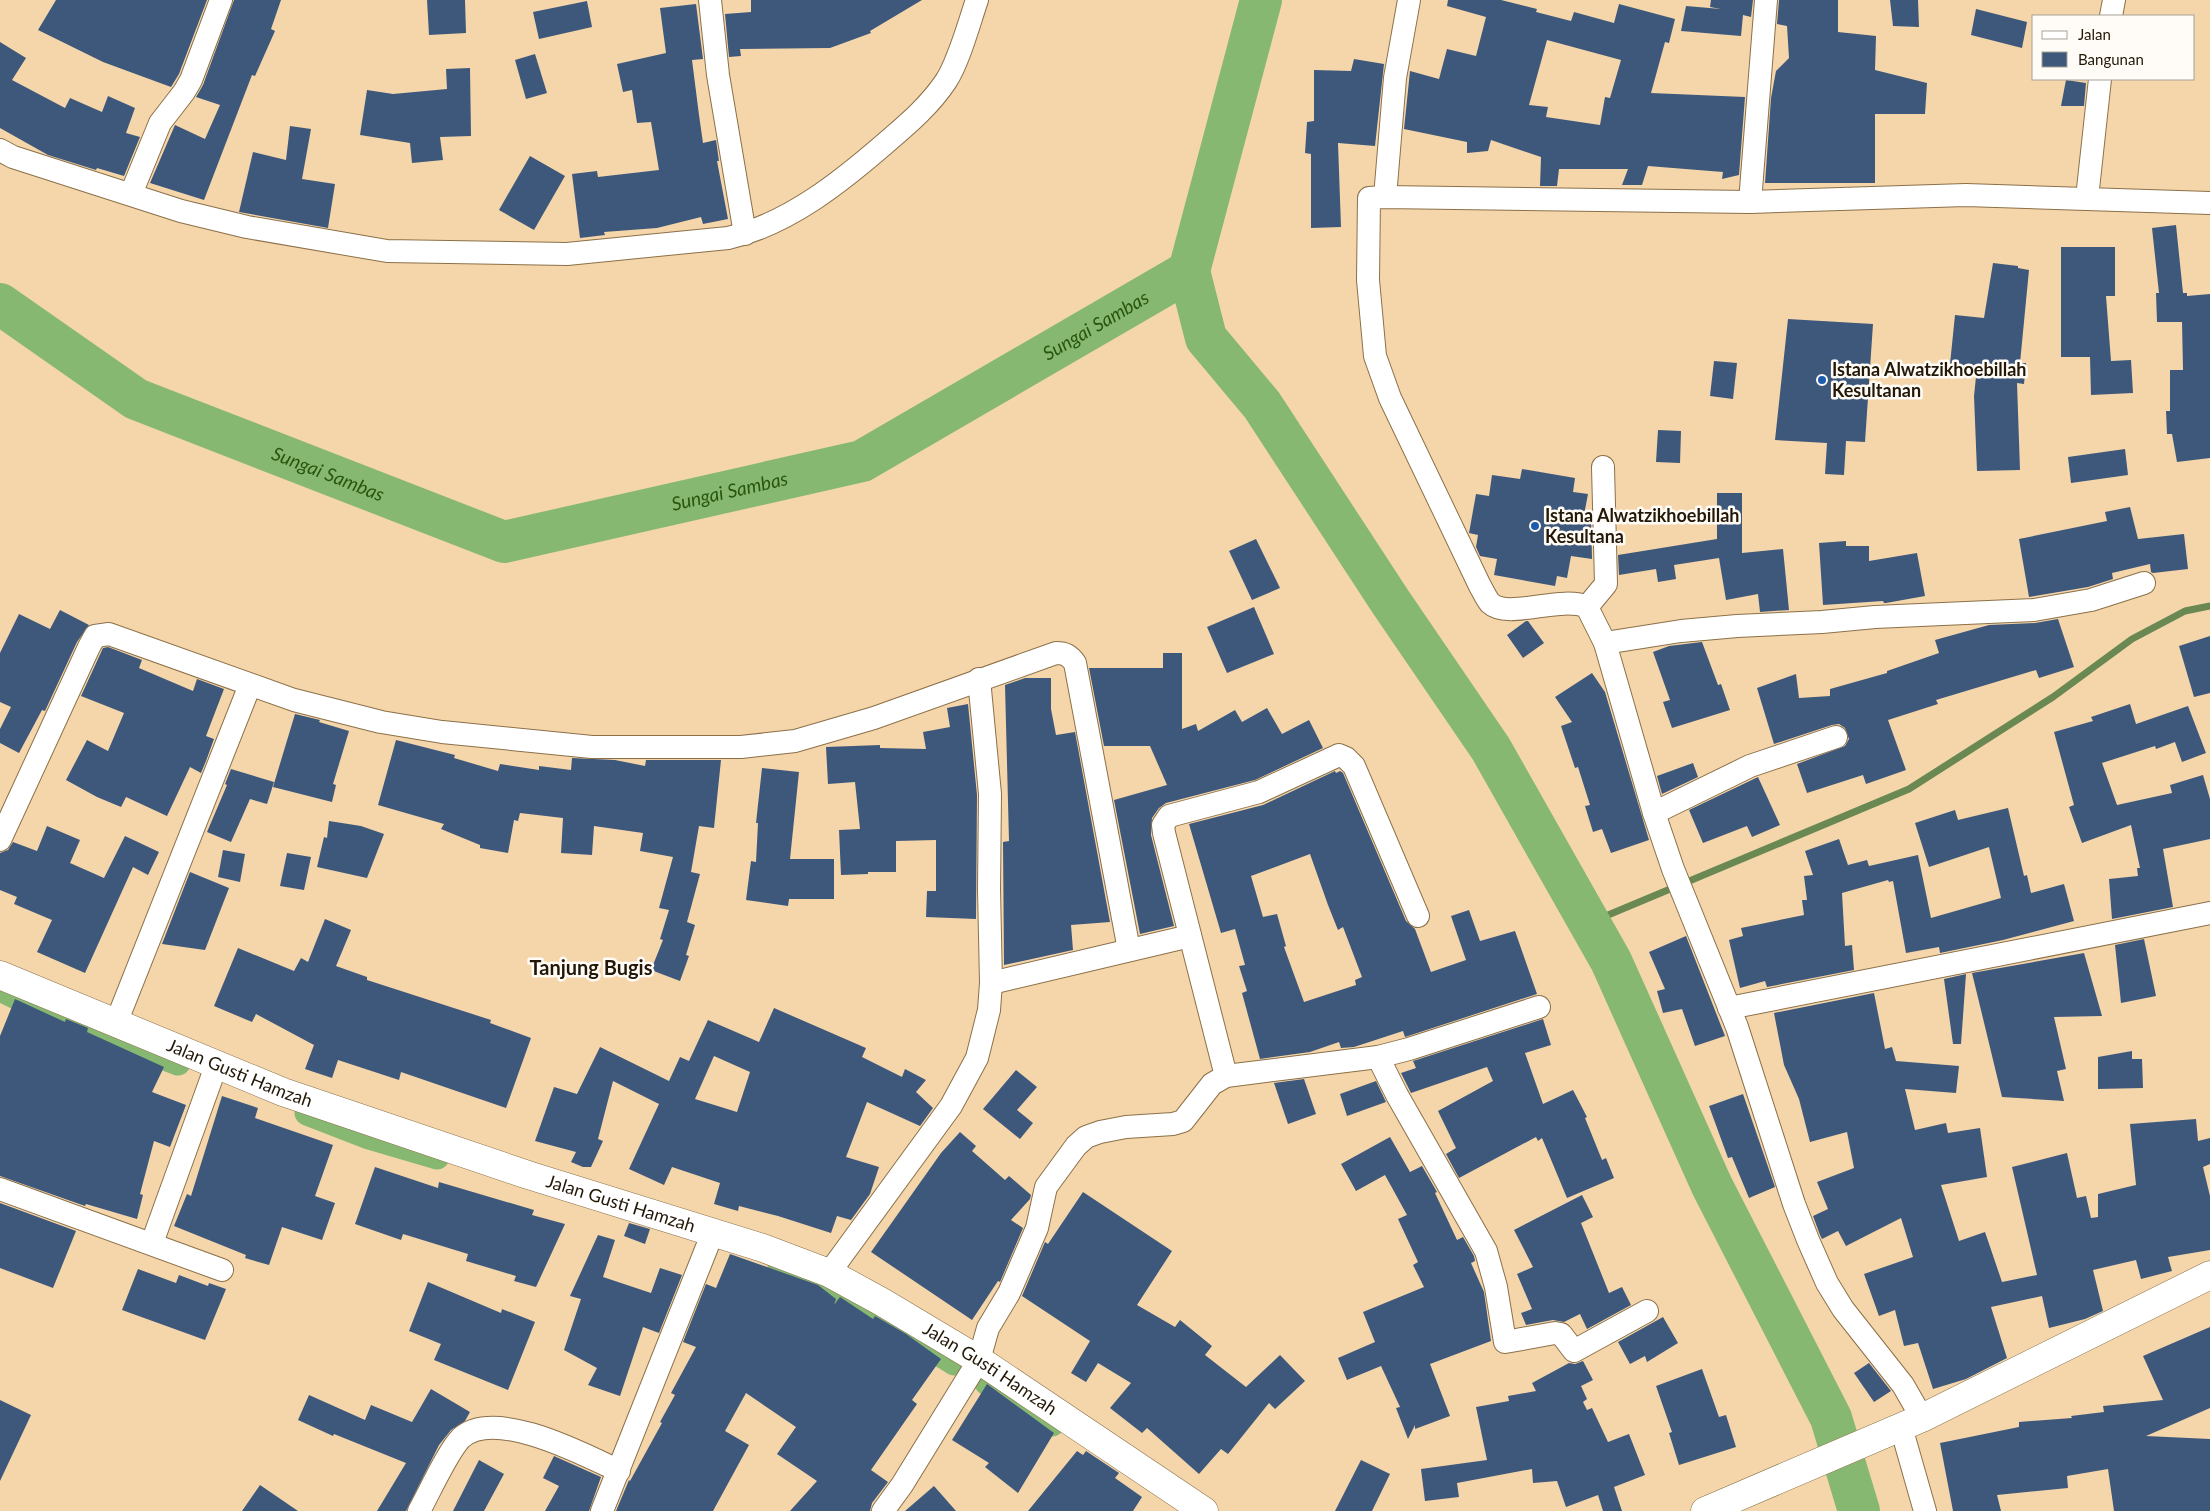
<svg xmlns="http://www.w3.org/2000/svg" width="2210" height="1511" viewBox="0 0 2210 1511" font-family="Lato,sans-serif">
  <rect width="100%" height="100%" fill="#f5d6ab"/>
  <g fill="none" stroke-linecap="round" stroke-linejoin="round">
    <polyline stroke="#698852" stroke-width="7" points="1589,923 1909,789 2053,697 2132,639 2185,611 2210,606"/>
    <g stroke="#87b872" stroke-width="25">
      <polyline points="0,989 45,1011 178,1063"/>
      <polyline points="307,1113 369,1137 437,1157"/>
      <polyline points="780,1265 917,1340 954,1363"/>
      <polyline points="987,1383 1052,1424"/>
    </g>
    <g stroke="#87b872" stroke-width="42">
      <polyline points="1189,271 1206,338 1262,405 1390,601 1491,749 1611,961 1712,1186 1831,1418 1859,1511"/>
      <path id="s1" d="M0 304 136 399 504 542 862 461 1189 271 1261 0"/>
    </g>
  </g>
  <g fill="#3e587b" fill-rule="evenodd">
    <polygon points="56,0 207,0 179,74 171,87 103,62 38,30"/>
    <polygon points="234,0 281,0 271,29 275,31 255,76 252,75 204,200 150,183 175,125 205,139 220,105 196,97 203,85"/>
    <polygon points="427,0 465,0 466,33 429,35"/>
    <polygon points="751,0 922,0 870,31 871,33 830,48 740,49 741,56 729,57 725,14 751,12"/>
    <path d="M1448 0H1501L1537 9 1536 12 1571 21 1574 12 1614 23 1619 4 1675 19 1669 43 1665 42 1651 93 1745 97 1739 175 1722 179 1723 172 1648 166 1642 185H1622L1628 169H1559L1557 186H1540L1541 157 1491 140 1488 151 1467 153V142L1404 129 1410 71 1439 79 1447 49 1476 56 1486 17 1447 6ZM1547 40 1621 60 1610 98 1605 97 1600 125 1546 117 1548 107 1529 105Z"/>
    <polygon points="1711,0 1753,0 1751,17 1743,15 1741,36 1681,31 1686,6 1721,9 1710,7"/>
    <polygon points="1779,0 1838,0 1838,32 1876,36 1875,70 1927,83 1925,114 1875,114 1875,183 1765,183 1771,98 1776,71 1789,58 1787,26 1777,24"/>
    <polygon points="1890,0 1918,0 1919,27 1893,26"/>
    <polygon points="587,1 592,27 539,39 533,12"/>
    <polygon points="696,4 703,59 692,60 699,115 703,143 716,140 719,161 717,161 728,219 703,224 701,217 657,228 604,232 605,235 580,238 572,174 597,171 598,177 659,170 651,122 637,123 632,90 623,92 617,64 666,53 660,8"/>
    <polygon points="1976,9 2027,22 2022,48 1971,35"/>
    <polygon points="0,42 26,58 12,80 65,108 70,98 102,112 108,96 135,108 126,133 140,137 124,176 97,168 96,170 48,155 0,128"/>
    <polygon points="535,54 547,93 526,99 515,60"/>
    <polygon points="1354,59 1384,64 1375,146 1338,143 1341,227 1311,228 1311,154 1305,153 1307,122 1314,121 1314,70 1351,71"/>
    <polygon points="470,68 471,136 440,137 443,160 412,163 410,143 360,135 367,90 393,94 447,89 446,69"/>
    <polygon points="2066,80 2086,83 2084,106 2061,106"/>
    <polygon points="290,126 311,129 302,179 335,184 328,228 239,212 253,152 286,160"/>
    <polygon points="530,156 565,176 534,230 499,210"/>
    <polygon points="2176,225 2183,293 2187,293 2187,296 2210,294 2210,458 2177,462 2172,434 2167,434 2166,411 2170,411 2170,370 2183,370 2182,322 2157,322 2156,293 2159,293 2152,228"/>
    <polygon points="2061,247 2115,247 2115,296 2106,296 2111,361 2131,360 2133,393 2091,395 2090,357 2061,357"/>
    <polygon points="1993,263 2018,266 2018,268 2029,270 2020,363 2026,363 2024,384 2017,383 2020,470 1977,471 1974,396 1977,367 1950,364 1955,315 1984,318"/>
    <polygon points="1788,319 1873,324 1865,442 1846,441 1844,475 1825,474 1827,443 1775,440"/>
    <polygon points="1714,361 1737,363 1733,399 1710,396"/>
    <polygon points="1658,430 1681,431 1680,463 1656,462"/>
    <polygon points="2125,449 2128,475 2071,483 2068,457"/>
    <polygon points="1522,469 1575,478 1573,492 1588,494 1584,515 1591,516 1592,559 1571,556 1567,578 1557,576 1555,586 1494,575 1497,559 1480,556 1476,547 1478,535 1469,533 1476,494 1489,496 1492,475 1520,479"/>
    <polygon points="1717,493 1742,493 1742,553 1783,549 1789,610 1760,612 1758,594 1726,600 1719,558 1674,565 1676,579 1658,582 1656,569 1619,575 1618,555 1717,539"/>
    <polygon points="2130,507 2138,539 2184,534 2188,569 2153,573 2151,572 2150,564 2112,573 2113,579 2088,587 2029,597 2019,539 2107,521 2105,512"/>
    <polygon points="1256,539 1280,588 1252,600 1229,551"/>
    <polygon points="1846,541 1846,546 1869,546 1869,561 1917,553 1925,596 1886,603 1884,603 1883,601 1823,605 1819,543"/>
    <polygon points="1254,607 1274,654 1227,673 1207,627"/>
    <polygon points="60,610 89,625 77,642 45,711 42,710 19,753 0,743 0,729 11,707 0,702 0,653 19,614 50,629"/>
    <polygon points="2058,619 2074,667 2039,678 2036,670 1936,700 1938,704 1888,720 1906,770 1866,784 1863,775 1807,793 1797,764 1845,746 1849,739 1845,728 1839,724 1832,725 1774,744 1757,688 1796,674 1799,698 1830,696 1830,689 1887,673 1887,671 1939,653 1935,640 1989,625 2035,623"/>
    <polygon points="1526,621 1528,621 1544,643 1523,658 1507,635"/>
    <polygon points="2210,636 2210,693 2194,697 2179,646"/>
    <polygon points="1702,642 1718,685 1721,684 1730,710 1672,728 1663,702 1670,700 1653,652 1669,646"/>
    <polygon points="108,647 142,660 139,668 193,691 197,679 224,689 206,736 214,739 206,761 203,760 206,761 201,773 190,767 167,816 126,797 121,807 97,797 66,780 87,740 108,751 124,713 81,696 103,648"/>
    <polygon points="1163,653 1182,653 1182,729 1196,724 1198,731 1235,710 1242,722 1267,708 1282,734 1309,720 1323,748 1255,780 1166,803 1159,808 1152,818 1151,835 1174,926 1140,934 1114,800 1167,785 1150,746 1104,746 1089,668 1163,668"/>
    <polygon points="1592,673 1605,692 1649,840 1611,853 1602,829 1593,832 1585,806 1590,805 1578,767 1575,768 1561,726 1572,722 1555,697"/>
    <polygon points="1025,678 1051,678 1051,709 1056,735 1075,732 1110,922 1071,925 1073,950 1004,965 1003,842 1009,841 1005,685"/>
    <polygon points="968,704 977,795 976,919 926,917 927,891 936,891 936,840 896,841 896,872 868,872 868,874 841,875 839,830 860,829 855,782 828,784 826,747 880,745 880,748 926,749 923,732 950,727 947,708"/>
    <polygon points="2130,704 2136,724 2188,706 2206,753 2182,762 2175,742 2156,749 2155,746 2102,763 2117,805 2172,793 2170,785 2203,775 2210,799 2210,839 2163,849 2173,907 2112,919 2109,879 2138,876 2137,868 2140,868 2131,825 2082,843 2069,807 2074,805 2054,732 2093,721 2091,717"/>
    <polygon points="295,714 320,720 319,722 349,731 333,784 336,785 332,802 273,787"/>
    <polygon points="396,740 455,755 454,758 498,771 500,764 539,770 539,766 571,770 572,758 615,760 645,766 646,760 721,760 714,828 699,826 691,872 700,874 687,922 695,925 686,955 689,956 680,981 651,970 663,940 660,939 669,910 659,908 673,857 640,851 643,833 594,826 592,855 561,853 563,818 520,813 518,821 514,820 508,853 480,848 480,845 441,829 444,824 378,805"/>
    <polygon points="1693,763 1698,777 1662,794 1657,776"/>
    <polygon points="762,768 799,772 790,859 834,859 834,899 789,899 788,906 746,900 751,861 756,862 758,823 756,823"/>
    <polygon points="231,769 274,782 267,804 250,799 231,842 207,832 227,785 225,784"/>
    <path d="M1335 771 1336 773 1340 771 1343 773 1406 921 1415 929 1431 972 1466 960 1451 916 1469 910 1480 941 1515 931 1537 994 1405 1037 1403 1031 1354 1047 1341 1048 1339 1042 1310 1052 1260 1059 1242 993 1247 991 1239 966 1245 965 1235 929 1221 933 1189 824 1263 805ZM1310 854 1328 905 1338 930 1343 927 1362 977 1355 980 1356 985 1304 1002 1284 947 1286 946 1277 914 1263 917 1251 876Z"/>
    <polygon points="1758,777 1780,825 1752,837 1747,826 1703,843 1689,810"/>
    <polygon points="2008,808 2024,876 2027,875 2031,893 2064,884 2074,921 2003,940 1940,953 1939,947 1906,953 1893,881 1889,882 1888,880 1842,893 1845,946 1852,945 1854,970 1767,987 1765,981 1740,988 1729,940 1743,936 1741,928 1804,915 1802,900 1807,900 1804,876 1813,875 1805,851 1839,839 1848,865 1867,860 1869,866 1918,855 1931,918 2001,898 1989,847 1929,867 1915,823 1955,810 1958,820"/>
    <polygon points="329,821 361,826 384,834 367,878 317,867 324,837 327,838"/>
    <polygon points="47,826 80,840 70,863 104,878 125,836 159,852 148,875 133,867 85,973 37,952 52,920 14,904 17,897 0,890 0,853 8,850 13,842 37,851"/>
    <polygon points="223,850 245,854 240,882 218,877"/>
    <polygon points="287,853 311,857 304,890 280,886"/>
    <polygon points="190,872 229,888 205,950 162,944"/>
    <polygon points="325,919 351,930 336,966 367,977 367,980 491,1020 490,1023 531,1038 506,1108 401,1072 399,1080 338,1060 332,1078 305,1069 314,1045 256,1014 252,1022 214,1006 238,948 294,971 301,958 308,962"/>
    <polygon points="1686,936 1725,1036 1695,1046 1682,1009 1663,1013 1657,991 1665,989 1649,952"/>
    <polygon points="2144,939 2156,996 2121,1003 2115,945"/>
    <polygon points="2084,953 2102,1016 2054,1017 2066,1069 2057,1071 2064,1101 2002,1097 1972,973"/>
    <polygon points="1966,974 1961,1044 1953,1044 1944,979"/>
    <polygon points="1874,993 1885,1049 1892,1047 1896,1061 1959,1066 1956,1093 1905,1089 1915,1130 1946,1123 1948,1133 1980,1128 1987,1177 1941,1185 1959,1241 1985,1232 2002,1282 2037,1275 2012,1167 2067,1153 2077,1198 2086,1196 2091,1218 2098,1217 2098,1194 2136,1185 2130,1124 2196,1119 2198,1141 2210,1138 2210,1164 2203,1167 2210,1196 2210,1250 2168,1257 2172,1271 2141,1279 2136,1260 2093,1270 2103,1311 2085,1319 2049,1328 2042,1296 1991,1307 2007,1358 1966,1379 1933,1389 1918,1343 1904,1346 1895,1310 1879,1316 1864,1274 1913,1257 1901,1218 1846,1246 1838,1231 1822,1239 1820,1235 1813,1216 1828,1209 1817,1182 1854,1168 1847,1132 1810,1142 1799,1099 1784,1065 1774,1013"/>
    <polygon points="15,999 65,1022 66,1019 88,1028 87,1032 164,1067 152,1092 186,1105 170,1147 154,1141 140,1194 143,1195 137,1219 86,1204 85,1206 0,1176 0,1036"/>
    <path d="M774 1008 866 1048 862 1057 902 1077 905 1069 926 1080 916 1092 933 1108 920 1126 867 1102 846 1157 879 1167 870 1194 851 1220 837 1216 831 1233 778 1216 739 1206 738 1211 714 1204 720 1183 672 1167 664 1185 629 1169 659 1104 613 1081 598 1139 603 1141 591 1167H583L571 1162 576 1152 535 1141 554 1087 577 1094 600 1047 669 1081 680 1057 689 1061 708 1020 759 1042ZM714 1056 750 1072 737 1112 695 1099Z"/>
    <polygon points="1543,1019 1551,1045 1525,1053 1543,1104 1573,1090 1587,1117 1585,1118 1602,1160 1606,1158 1614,1178 1567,1198 1542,1138 1538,1141 1536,1137 1459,1178 1446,1154 1456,1148 1438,1111 1493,1081 1487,1067 1411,1093 1401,1073 1416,1068 1413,1061"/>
    <polygon points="2132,1051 2132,1059 2142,1059 2143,1088 2098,1089 2098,1057"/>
    <polygon points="1016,1070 1037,1087 1017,1110 1033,1123 1020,1139 983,1109"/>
    <polygon points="1304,1079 1316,1114 1288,1124 1274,1083"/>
    <polygon points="1376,1081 1386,1102 1347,1116 1340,1094"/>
    <polygon points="1743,1094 1775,1187 1749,1198 1732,1157 1728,1158 1709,1106"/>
    <polygon points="222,1096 258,1108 255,1118 333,1145 315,1196 335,1203 322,1240 282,1227 269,1265 245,1258 246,1255 174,1226 187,1194 191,1196"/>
    <polygon points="960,1132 976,1146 972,1151 1005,1180 1009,1176 1031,1195 1030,1199 1011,1220 1023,1228 1000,1282 998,1281 972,1320 871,1252 941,1153"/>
    <polygon points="1390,1137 1410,1172 1422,1166 1437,1192 1435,1193 1457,1240 1463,1237 1474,1256 1475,1261 1471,1263 1484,1292 1491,1341 1430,1364 1450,1416 1415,1429 1415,1425 1408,1439 1396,1408 1400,1407 1381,1366 1347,1380 1338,1358 1375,1342 1363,1312 1424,1287 1413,1265 1418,1262 1398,1219 1407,1215 1385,1175 1356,1191 1341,1164"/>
    <polygon points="375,1167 438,1188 439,1182 534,1210 532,1215 565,1224 536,1287 514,1281 516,1276 466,1261 468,1254 403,1234 401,1240 355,1224"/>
    <polygon points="1083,1192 1172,1251 1137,1305 1175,1327 1180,1320 1212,1346 1205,1355 1246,1387 1280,1355 1305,1381 1275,1409 1269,1403 1228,1454 1221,1449 1199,1474 1147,1428 1142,1433 1110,1408 1131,1383 1098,1363 1086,1382 1071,1373 1090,1341 1022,1296 1045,1242 1048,1244"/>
    <polygon points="1582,1195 1593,1217 1581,1223 1609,1293 1622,1287 1631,1305 1587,1329 1580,1314 1564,1322 1553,1320 1526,1325 1521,1313 1532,1309 1517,1274 1533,1267 1514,1230"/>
    <polygon points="0,1203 76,1231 53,1288 0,1268"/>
    <polygon points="629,1223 650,1229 645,1244 624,1236"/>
    <polygon points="598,1235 615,1240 603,1277 651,1293 660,1268 682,1275 659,1333 643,1327 620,1396 588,1385 597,1368 564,1350 581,1299 570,1296"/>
    <polygon points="730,1254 818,1285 836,1299 834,1305 840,1297 873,1319 875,1316 906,1334 941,1359 912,1400 917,1404 871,1470 888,1482 872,1503 870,1511 790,1511 817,1481 777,1454 796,1427 746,1393 725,1431 749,1445 713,1511 616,1511 629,1480 630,1481 662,1423 660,1422 675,1395 671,1393 696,1347 683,1342 706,1284 716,1288"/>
    <polygon points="138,1269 176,1283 179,1275 208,1286 209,1283 226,1289 205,1340 122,1310"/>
    <polygon points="428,1282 501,1313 502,1309 535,1322 508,1390 434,1360 441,1344 409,1331"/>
    <polygon points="1663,1317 1678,1343 1647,1362 1645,1356 1630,1364 1618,1342"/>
    <polygon points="2210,1327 2210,1408 2146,1436 2210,1439 2210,1511 2114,1511 2108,1469 2067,1476 2068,1488 1997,1495 2001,1511 1953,1511 1940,1443 2019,1427 2019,1422 2072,1418 2071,1416 2104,1412 2103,1406 2163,1400 2143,1356"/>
    <polygon points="1583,1361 1593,1380 1581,1386 1587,1399 1583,1402 1587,1410 1592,1408 1608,1442 1629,1434 1645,1475 1614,1487 1622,1511 1603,1511 1598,1495 1566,1507 1557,1481 1533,1483 1532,1469 1457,1483 1459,1497 1425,1501 1421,1469 1487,1460 1476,1407 1509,1401 1508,1396 1536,1391 1532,1383 1569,1363 1575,1364"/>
    <polygon points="1869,1363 1891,1391 1874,1402 1854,1373"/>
    <polygon points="1702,1369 1719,1417 1726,1415 1736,1447 1679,1465 1669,1433 1672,1432 1656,1386"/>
    <polygon points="987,1384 1054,1433 1018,1493 985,1467 989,1463 952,1440"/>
    <polygon points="431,1389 470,1412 465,1421 451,1430 439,1445 406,1511 377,1511 406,1463 334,1434 333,1436 298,1420 309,1395 365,1420 371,1405 412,1422"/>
    <polygon points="0,1400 31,1415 0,1481"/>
    <polygon points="1077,1451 1083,1455 1086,1451 1119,1473 1115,1478 1142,1497 1133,1511 1028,1511"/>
    <polygon points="554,1456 601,1477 589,1511 545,1511 559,1486 543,1478"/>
    <polygon points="479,1460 504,1474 484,1511 453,1511"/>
    <polygon points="1361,1460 1390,1474 1372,1511 1335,1511"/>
    <polygon points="260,1485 298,1511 242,1511"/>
    <polygon points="934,1486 956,1511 905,1511"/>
  </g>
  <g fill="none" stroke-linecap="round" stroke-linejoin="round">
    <g stroke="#8b7048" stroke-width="24">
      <g id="minor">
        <polyline points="710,0 718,75 745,234"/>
        <polyline points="2111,16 2114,0"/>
        <path d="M0 150 13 157 181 211 247 227 387 251 567 254 728 238C789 224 842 181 888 141 909 123 930 105 946 81 959 61 969 23 977 0"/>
        <polyline points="131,194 160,123 184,92 191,80 221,0"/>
        <polyline points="1385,197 1395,78 1409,0"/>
        <polyline points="2087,198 2100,79"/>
        <polyline points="1750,202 1766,0"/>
        <polyline points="1587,607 1606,584 1603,467"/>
        <path d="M1605 643 1587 607C1561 595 1508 620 1490 603 1486 598 1483 591 1480 586L1390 398 1375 356 1368 280 1369 198 1385 197 1750 202 1966 195 2210 203"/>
        <polyline points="1654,813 1750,766 1836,737"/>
        <path d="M0 840 89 647 95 636 109 634 294 700 381 722 442 732 592 747H741L795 741 874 718 1056 653C1065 653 1069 655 1075 663L1129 950"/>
        <polyline points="991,983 1190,936"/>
        <polyline points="1729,1008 2210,913"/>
        <polyline points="116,1023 250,685"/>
        <polyline points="1378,1057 1397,1095 1486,1251 1496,1287 1505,1342 1555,1333 1561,1334 1574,1351 1647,1311"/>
        <polyline points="1226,1076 1164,833 1163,825 1169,816 1259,792 1339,755 1346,758 1354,766 1418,916"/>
        <polyline points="0,1189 222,1270"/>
        <polyline points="152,1243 216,1066"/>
        <polyline points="829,1273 951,1106 977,1058 989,1010 991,983 989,889 990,794 979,679"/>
        <polyline points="1922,1418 1903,1385 1843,1309 1827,1283 1808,1240 1794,1204 1737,1027 1673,869 1654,813 1605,643 1681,631 1737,626 1822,622 1875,617 2034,610 2091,600 2144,583"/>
        <polyline points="1901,1427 1925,1511"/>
        <path d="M419 1511C429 1493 448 1451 461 1438 495 1407 585 1455 619 1471"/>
        <polyline points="602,1511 713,1232"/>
        <polyline points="883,1511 902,1485 979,1360 988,1328 1009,1293 1037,1228 1046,1187 1076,1146 1086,1137 1100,1132 1126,1127 1173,1124 1183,1121 1212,1084 1226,1076 1378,1057 1409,1049 1539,1007"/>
      </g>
    </g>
    <g stroke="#8b7048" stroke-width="29">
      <g id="tertiary">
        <path id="s2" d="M0 975 283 1092 528 1175 763 1248 829 1273 882 1302 979 1360 1204 1511"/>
        <polyline points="1705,1511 1922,1418 2210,1275"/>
      </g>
    </g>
    <use href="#minor" stroke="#fff" stroke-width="22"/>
    <use href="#tertiary" stroke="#fff" stroke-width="28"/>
  </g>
  <g fill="#1c5cad" stroke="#fffcf7" stroke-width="2">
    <circle cx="1822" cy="380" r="5"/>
    <circle cx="1535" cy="526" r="5"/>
  </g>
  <g text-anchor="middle" stroke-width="5" stroke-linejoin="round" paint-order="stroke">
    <g font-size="18" font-weight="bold" fill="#231808" stroke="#fffcf7" text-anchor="start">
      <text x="1832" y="376">Istana Alwatzikhoebillah<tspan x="1832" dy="21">Kesultanan</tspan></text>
      <text x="1545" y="522">Istana Alwatzikhoebillah<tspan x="1545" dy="21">Kesultana</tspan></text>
    </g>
    <g font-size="18" fill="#231808" stroke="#fffcf7">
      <text dy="6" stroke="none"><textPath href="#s2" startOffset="259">Jalan Gusti Hamzah</textPath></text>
      <text dy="6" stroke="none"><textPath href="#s2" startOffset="662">Jalan Gusti Hamzah</textPath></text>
      <text dy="6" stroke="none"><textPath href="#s2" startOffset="1069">Jalan Gusti Hamzah</textPath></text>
    </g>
    <g font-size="19" font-style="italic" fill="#29560c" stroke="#fffcf7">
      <text dy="7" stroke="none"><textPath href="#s1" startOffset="1198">Sungai Sambas</textPath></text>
      <text dy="7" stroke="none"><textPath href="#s1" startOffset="372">Sungai Sambas</textPath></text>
      <text dy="7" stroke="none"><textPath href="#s1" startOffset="792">Sungai Sambas</textPath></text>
    </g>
    <g font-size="20" font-weight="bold" fill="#231808" stroke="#fffcf7">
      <text x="591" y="975">Tanjung Bugis</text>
    </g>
  </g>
  <rect x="2032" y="15" width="162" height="65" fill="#fffcf7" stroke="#a7a197"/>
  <rect x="2042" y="31" width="25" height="8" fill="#ffffff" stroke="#a7a197"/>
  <text x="2078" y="40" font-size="15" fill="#231808">Jalan</text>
  <rect x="2042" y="52" width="25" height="15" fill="#3e587b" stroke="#a7a197"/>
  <text x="2078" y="65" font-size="15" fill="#231808">Bangunan</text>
</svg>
